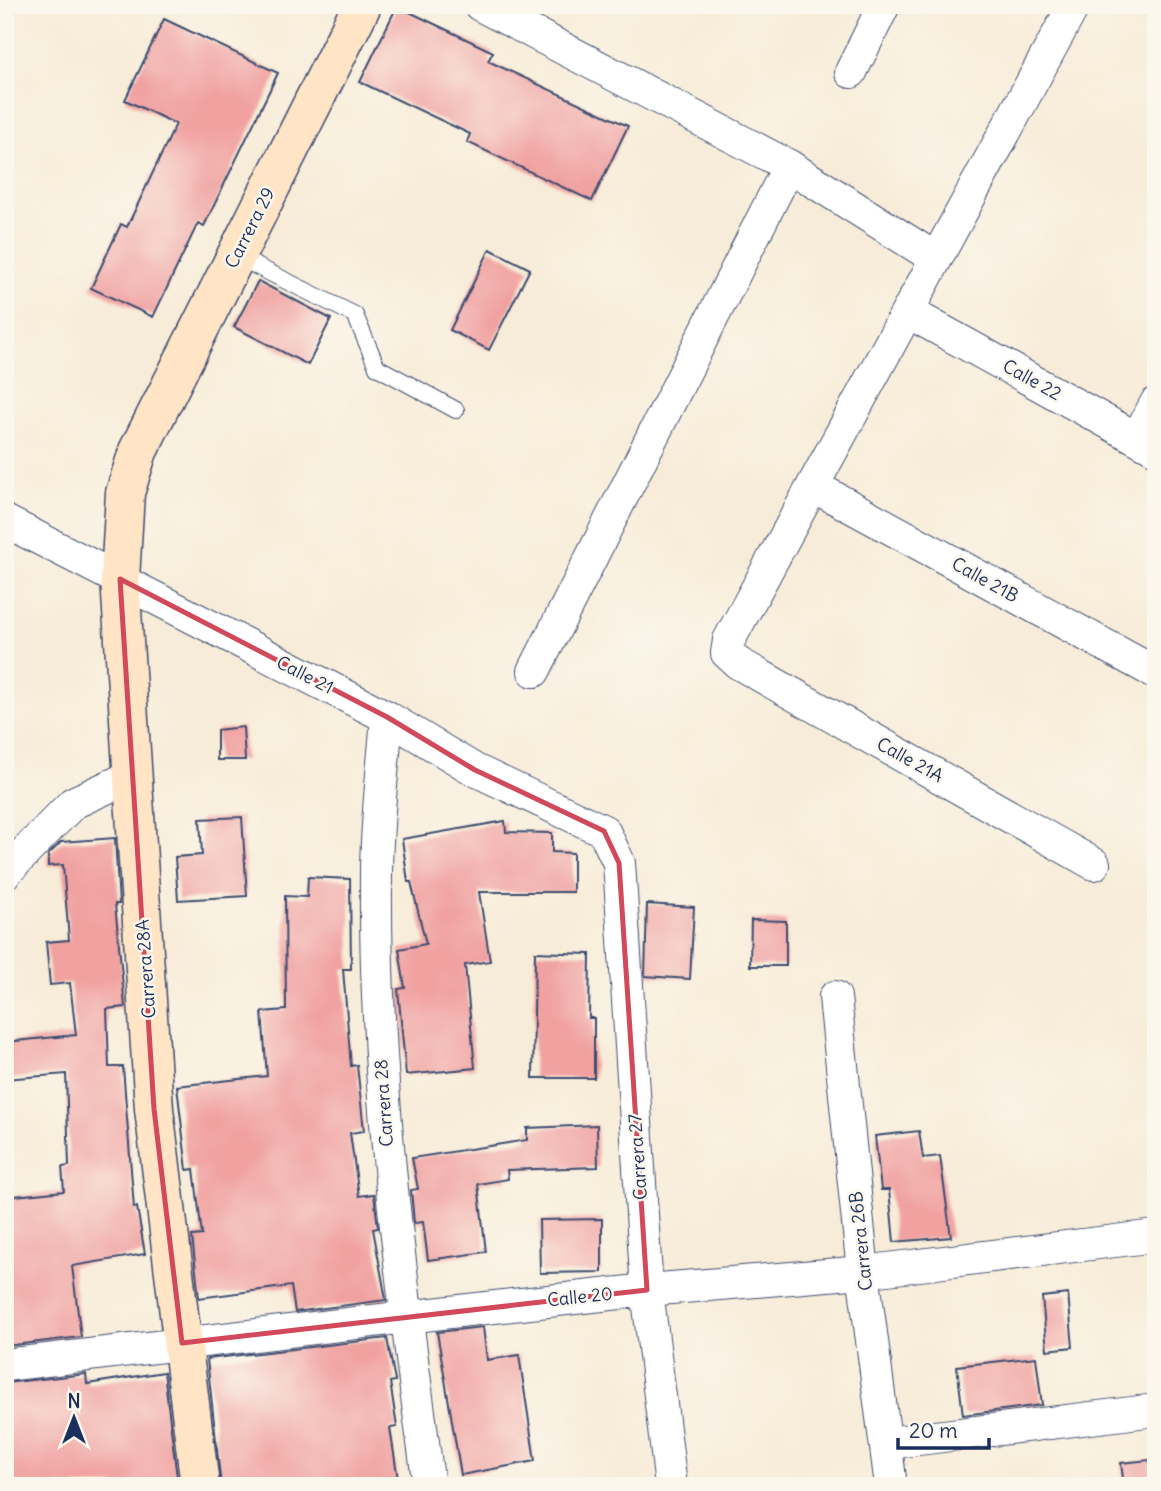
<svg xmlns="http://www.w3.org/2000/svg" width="1161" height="1491" viewBox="0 0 1161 1491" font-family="Delius,sans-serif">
  <rect width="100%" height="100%" fill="#fbf7ec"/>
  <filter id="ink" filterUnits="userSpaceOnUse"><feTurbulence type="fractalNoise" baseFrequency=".0143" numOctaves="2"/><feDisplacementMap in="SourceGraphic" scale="14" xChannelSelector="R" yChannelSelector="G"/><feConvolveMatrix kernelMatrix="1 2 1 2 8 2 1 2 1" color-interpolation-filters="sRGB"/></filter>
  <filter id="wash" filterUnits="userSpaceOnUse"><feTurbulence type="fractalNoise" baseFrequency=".00686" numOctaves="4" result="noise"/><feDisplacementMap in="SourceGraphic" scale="28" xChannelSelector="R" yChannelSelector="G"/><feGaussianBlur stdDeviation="1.57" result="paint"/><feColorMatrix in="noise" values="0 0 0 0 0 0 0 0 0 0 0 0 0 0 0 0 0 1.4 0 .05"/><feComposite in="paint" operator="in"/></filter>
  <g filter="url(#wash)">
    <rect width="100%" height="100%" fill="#f7ecd8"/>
    <g id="blocks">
      <g fill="#f0a1a0">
        <polygon points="397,6 493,52 488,61 628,126 592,201 467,142 470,134 360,82"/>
        <polygon points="164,19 278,73 204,226 198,223 153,317 91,288 121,224 127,227 176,124 125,100"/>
        <polygon points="490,249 530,269 489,350 450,330"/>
        <polygon points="258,281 331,319 308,365 234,327"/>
        <polygon points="243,727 245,760 217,760 217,730"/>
        <polygon points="242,817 247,896 178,900 175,857 202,855 200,819"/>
        <polygon points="505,821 506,832 552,833 552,852 573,853 573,892 479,892 490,961 465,965 475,1068 406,1075 398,989 405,988 399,949 426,944 411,882 408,882 402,839"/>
        <polygon points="115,838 119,904 115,904 125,1007 107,1009 109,1067 123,1067 134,1208 137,1207 145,1254 72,1266 81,1337 5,1346 5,1197 64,1191 62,1167 69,1166 66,1074 5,1079 5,1042 76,1035 70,983 50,985 46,942 69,940 63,865 48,866 48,855 61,842"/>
        <polygon points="308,877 350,879 351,969 343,969 351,1066 357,1065 364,1131 350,1133 359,1196 374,1194 378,1228 373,1229 386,1300 295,1312 291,1286 199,1298 192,1236 202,1235 194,1169 187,1170 177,1086 267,1076 262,1012 286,1010 285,896 307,897"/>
        <polygon points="647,904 694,907 690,979 645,976"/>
        <polygon points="751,920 786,921 786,966 750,966"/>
        <polygon points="535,952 590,954 589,1018 594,1018 594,1078 533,1078"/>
        <polygon points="597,1125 598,1167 507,1170 508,1179 478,1184 486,1252 428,1260 423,1222 414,1223 411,1190 418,1189 412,1158 527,1140 527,1128"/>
        <polygon points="919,1131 923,1158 940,1156 951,1237 894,1242 889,1190 881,1190 875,1136"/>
        <polygon points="602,1219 602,1272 540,1273 539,1220"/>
        <polygon points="1068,1294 1073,1347 1047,1350 1042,1297"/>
        <polygon points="483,1327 487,1360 519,1355 535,1461 461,1475 437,1332"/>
        <polygon points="387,1338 395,1381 390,1382 397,1427 390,1428 399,1486 221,1486 207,1359"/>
        <polygon points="1036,1357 1042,1405 963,1415 957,1366"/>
        <polygon points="164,1372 178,1486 10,1486 5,1445 5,1383 86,1374 87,1384"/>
        <polygon points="1150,1460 1153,1486 1124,1486 1121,1463"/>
      </g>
    </g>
  </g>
  <g filter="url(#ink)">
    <use href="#blocks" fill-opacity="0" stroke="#3c4b70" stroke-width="2"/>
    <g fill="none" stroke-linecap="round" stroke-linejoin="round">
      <g stroke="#3c4b70" stroke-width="18">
        <polyline id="lane" points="236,256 355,315 377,367 456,410"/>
      </g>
      <g stroke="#3c4b70" stroke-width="34">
        <g id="street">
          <polyline points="480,5 789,166 935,258"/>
          <polyline points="1074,5 729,640 727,653 738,663 1094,864"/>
          <polyline points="851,72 884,5"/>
          <polyline points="908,312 1156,449"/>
          <polyline points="1137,438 1156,403"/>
          <polyline points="813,486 1156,673"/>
          <polyline points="5,521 387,717 475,770 604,831 619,863 647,1290 671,1486"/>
          <polyline points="534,671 789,166"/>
          <path d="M387 717C383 770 376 823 376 876 374 1081 401 1283 429 1486"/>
          <polyline points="5,873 73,803 134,775"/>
          <polyline points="835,997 863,1272 891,1486"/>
          <polyline points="5,1365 406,1317 647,1290 863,1272 1156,1236"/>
          <polyline points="886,1443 1156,1410"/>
        </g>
      </g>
      <g stroke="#3c4b70" stroke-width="41">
        <polyline id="secondary" points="200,1486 154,1109 120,579 125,493 138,451 362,5"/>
      </g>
      <use href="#lane" stroke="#fff" stroke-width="16"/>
      <use href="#street" stroke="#fff" stroke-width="32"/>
      <use href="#secondary" stroke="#ffe4c6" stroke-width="38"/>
    </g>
  </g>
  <path fill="none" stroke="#d1495b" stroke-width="5" stroke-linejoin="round" d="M120 579 387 717 475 770 604 831 619 863 647 1290 182 1343 154 1109Z"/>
  <g text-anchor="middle" stroke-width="5" stroke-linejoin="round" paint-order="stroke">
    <g font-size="18" fill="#1b2f5e" stroke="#fbf7ec">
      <text transform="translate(250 228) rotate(-63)" y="6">Carrera 29</text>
      <text transform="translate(1032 380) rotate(29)" y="6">Calle 22</text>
      <text transform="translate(985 580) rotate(29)" y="6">Calle 21B</text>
      <text transform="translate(305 675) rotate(27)" y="6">Calle 21</text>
      <text transform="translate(910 760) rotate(29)" y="6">Calle 21A</text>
      <text transform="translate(146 969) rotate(-94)" y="6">Carrera 28A</text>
      <text transform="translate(384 1103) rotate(-94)" y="6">Carrera 28</text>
      <text transform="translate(638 1157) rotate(-94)" y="6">Carrera 27</text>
      <text transform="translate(861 1241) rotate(-96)" y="6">Carrera 26B</text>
      <text transform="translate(580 1297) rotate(-6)" y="6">Calle 20</text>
    </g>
  </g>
  <rect width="1161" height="1491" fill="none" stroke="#fbf7ec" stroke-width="28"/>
  <g transform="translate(74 1418)" stroke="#fbf7ec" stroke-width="5" paint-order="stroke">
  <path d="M0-5L12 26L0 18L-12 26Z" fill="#1b2f5e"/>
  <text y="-10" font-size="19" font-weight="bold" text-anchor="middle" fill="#1b2f5e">N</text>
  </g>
  <path d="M898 1438v10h91v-10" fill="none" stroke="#1b2f5e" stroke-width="3.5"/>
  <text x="909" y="1438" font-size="21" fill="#1b2f5e" stroke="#fbf7ec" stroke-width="5" paint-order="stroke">20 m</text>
</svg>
